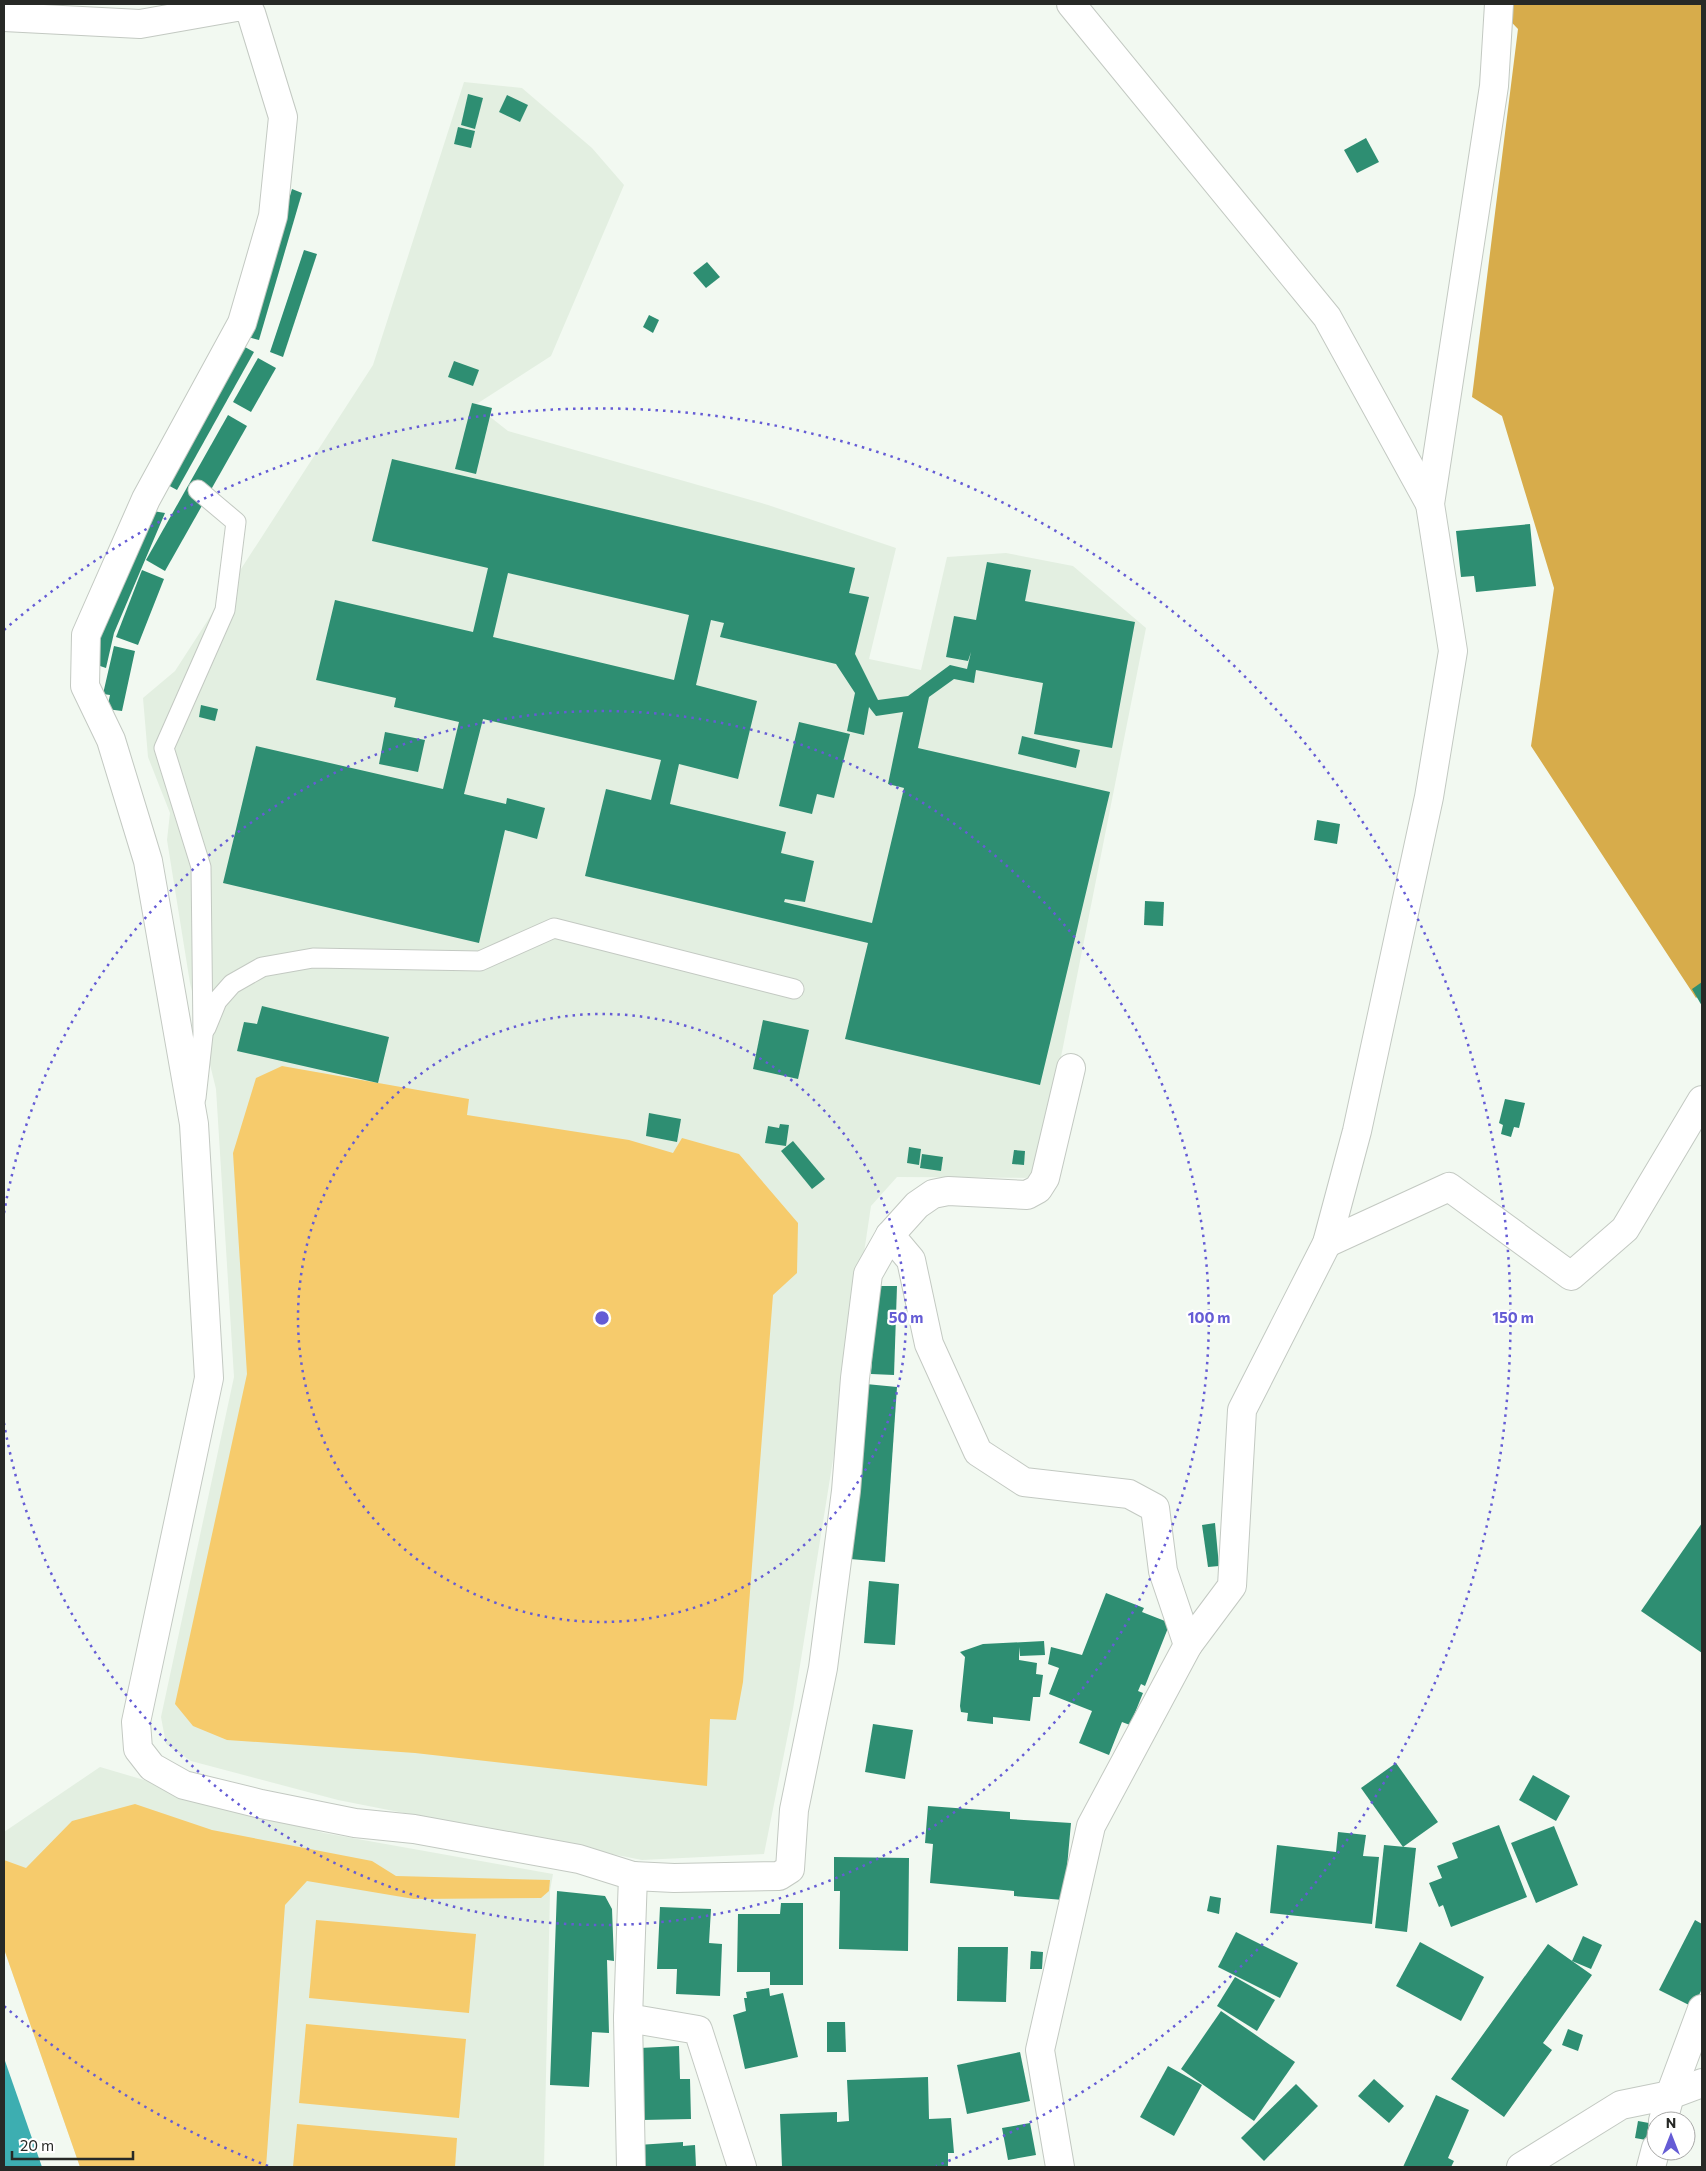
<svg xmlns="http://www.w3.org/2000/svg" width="1706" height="2171" viewBox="0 0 1706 2171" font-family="Commissioner,sans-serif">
  <rect width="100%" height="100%" fill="#f2f9f1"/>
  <g fill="#e3efe1">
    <polygon points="464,82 522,88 592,148 624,185 551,356 475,405 508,431 768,505 896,548 869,659 921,670 947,557 1006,553 1073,566 1146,628 1037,1178 897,1177 871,1206 832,1466 793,1709 764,1854 642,1860 338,1800 191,1761 166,1744 161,1717 234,1377 216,1089 190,983 167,840 170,813 148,757 143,698 175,671 373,365"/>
    <polygon points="100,1767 324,1833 553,1874 550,1891 544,2167 80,2167 4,1949 4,1832"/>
  </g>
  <g fill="#f6cb6c">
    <polygon points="282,1066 469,1099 467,1115 629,1140 673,1153 682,1138 739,1154 798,1223 797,1273 773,1295 743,1682 736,1720 710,1719 707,1786 415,1753 227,1740 193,1726 175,1704 247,1374 233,1153 256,1078"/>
    <polygon points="135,1804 212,1830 372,1861 396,1876 550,1880 549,1891 541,1898 414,1899 307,1881 285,1905 266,2167 80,2167 4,1949 4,1860 26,1868 72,1821"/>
    <polygon points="316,1920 476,1934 469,2013 309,1998"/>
    <polygon points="306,2024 466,2039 459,2118 299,2103"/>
    <polygon points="297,2124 457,2138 455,2167 293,2167"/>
  </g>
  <polygon fill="#d7ac4b" points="1494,4 1702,4 1702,993 1696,998 1531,746 1554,588 1502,416 1472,397 1518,29"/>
  <polygon fill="#3daeb1" points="4,2058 42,2167 4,2167"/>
  <g fill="#2e8e72" fill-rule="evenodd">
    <polygon points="468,94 483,98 475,129 461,125"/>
    <polygon points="507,95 528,105 520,122 499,112"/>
    <polygon points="458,127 475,131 471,148 454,144"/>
    <polygon points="1366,138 1379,162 1357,173 1344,150"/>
    <polygon points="292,189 302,193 259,340 248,337"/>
    <polygon points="304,250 317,254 283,357 270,352"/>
    <polygon points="707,262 720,277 706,288 693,273"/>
    <polygon points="649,315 659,320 653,333 643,327"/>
    <polygon points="243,346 254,352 177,490 166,484"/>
    <polygon points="258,358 276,368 251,412 233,402"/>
    <polygon points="454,361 479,370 473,386 448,377"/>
    <polygon points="472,403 492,408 476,474 455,469"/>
    <polygon points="228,415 247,426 165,571 146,560"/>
    <path d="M392 459 855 568 849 593 869 597 855 654 878 700 908 696 950 665 967 669 971 652 968 661 946 657 954 616 976 620 987 562 1031 570 1025 601 1135 622 1112 748 1034 734 1043 683 976 670 974 683 954 679 929 697 918 748 1110 792 1040 1085 845 1039 868 943 585 876 606 789 651 800 661 760 483 719 464 794 506 804 507 798 545 808 537 839 505 830 479 943 223 883 256 746 443 789 459 722 394 707 396 698 316 680 335 600 473 632 488 568 372 541ZM508 573 689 615 674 680 493 637ZM711 620 724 623 720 637 836 664 855 693 847 731 864 735 869 707 876 716 903 712 888 784 904 788 872 923 784 902 785 899 805 902 814 861 781 853 786 832 670 804 679 764 738 779 757 701 696 685Z"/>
    <polygon points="153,511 165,513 114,633 106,668 94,664 100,630"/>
    <polygon points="1530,524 1536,586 1476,592 1474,576 1461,577 1456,531"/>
    <polygon points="142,570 164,579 138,645 116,637"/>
    <polygon points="114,646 135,651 122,711 107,709 110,695 103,694"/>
    <polygon points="201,705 218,709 215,721 199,717"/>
    <polygon points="799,722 850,734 834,798 817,794 812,814 779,806"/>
    <polygon points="385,732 425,740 418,772 379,764"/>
    <polygon points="1022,736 1080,750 1076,768 1018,754"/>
    <polygon points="1317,820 1340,824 1337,844 1314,840"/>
    <polygon points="1145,901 1164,902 1163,926 1144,925"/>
    <polygon points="1702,982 1702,1006 1692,989"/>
    <polygon points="262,1006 389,1037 378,1083 237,1051 244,1022 257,1024"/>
    <polygon points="763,1020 809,1030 798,1079 753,1069"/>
    <polygon points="1505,1099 1525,1103 1519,1128 1514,1127 1511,1137 1501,1134 1503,1125 1499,1123"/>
    <polygon points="649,1113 681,1119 677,1142 646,1136"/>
    <polygon points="780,1124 789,1125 786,1146 765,1143 768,1126 779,1128"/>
    <polygon points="793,1141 825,1179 812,1189 781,1151"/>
    <polygon points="909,1147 921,1149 919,1165 907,1163"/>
    <polygon points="1014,1150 1025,1151 1024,1165 1012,1164"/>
    <polygon points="922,1154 943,1157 941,1171 920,1168"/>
    <polygon points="877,1286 897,1286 894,1375 871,1374"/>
    <polygon points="866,1384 897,1387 885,1562 850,1559"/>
    <polygon points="1215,1523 1219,1566 1208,1567 1202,1525"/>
    <polygon points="1702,1523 1702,1653 1641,1611"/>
    <polygon points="869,1581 899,1584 895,1645 864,1643"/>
    <polygon points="1106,1593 1144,1608 1142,1612 1170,1623 1145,1686 1141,1684 1138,1691 1143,1693 1130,1725 1122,1722 1109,1755 1079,1743 1092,1711 1049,1694 1059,1668 1048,1664 1051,1647 1082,1655"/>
    <polygon points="1044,1641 1045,1655 1020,1656 1019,1647 1019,1660 1037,1663 1036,1674 1043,1675 1040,1697 1033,1697 1030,1721 993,1717 993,1724 967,1721 968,1713 961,1712 960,1706 965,1657 960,1652 983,1644"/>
    <polygon points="873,1724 913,1730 905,1779 865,1772"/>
    <polygon points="1396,1763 1438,1822 1403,1847 1361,1788"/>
    <polygon points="1533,1775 1570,1796 1556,1821 1519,1800"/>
    <polygon points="928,1806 1010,1812 1010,1819 1071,1823 1064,1900 1014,1896 1014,1891 930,1883 933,1844 925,1843"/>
    <polygon points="1499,1825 1527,1897 1451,1927 1443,1905 1439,1907 1429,1883 1442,1878 1437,1866 1458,1858 1452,1843"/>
    <polygon points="1554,1826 1578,1885 1536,1903 1511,1843"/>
    <polygon points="1338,1832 1366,1835 1363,1856 1379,1857 1372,1924 1270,1913 1277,1845 1336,1852"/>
    <polygon points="1384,1845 1416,1848 1407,1932 1375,1928"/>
    <polygon points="834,1857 909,1858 908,1951 839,1949 840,1891 834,1891"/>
    <polygon points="557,1891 605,1896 612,1909 614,1961 607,1960 609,2033 592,2032 589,2087 550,2085"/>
    <polygon points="1210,1896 1221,1898 1219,1914 1207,1911"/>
    <polygon points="781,1903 803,1903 803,1985 770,1985 770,1972 737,1972 738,1914 780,1914"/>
    <polygon points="660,1907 711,1909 709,1943 722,1944 720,1996 676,1994 677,1969 657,1969"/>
    <polygon points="1695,1920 1702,1924 1702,1989 1693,2007 1659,1990"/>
    <polygon points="1236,1932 1298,1963 1280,1998 1218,1967"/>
    <polygon points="1583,1936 1602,1945 1591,1969 1572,1961"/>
    <polygon points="1420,1942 1484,1977 1461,2021 1396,1986"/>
    <polygon points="1548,1944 1592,1975 1543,2043 1552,2050 1504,2117 1451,2079"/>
    <polygon points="958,1947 1008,1947 1006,2002 957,2001"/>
    <polygon points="1031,1951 1043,1952 1042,1969 1030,1969"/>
    <polygon points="1235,1977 1275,2000 1257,2031 1217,2006"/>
    <polygon points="769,1988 770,1996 783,1993 798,2057 745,2069 733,2015 746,2011 744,1998 747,1998 746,1992"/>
    <polygon points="1221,2011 1295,2062 1254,2121 1181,2069"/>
    <polygon points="827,2022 845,2022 846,2052 827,2052"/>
    <polygon points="1568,2029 1583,2035 1578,2051 1562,2045"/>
    <polygon points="679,2046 680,2079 690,2079 691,2119 642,2120 640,2048"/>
    <polygon points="1020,2052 1030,2101 967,2114 957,2065"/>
    <polygon points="1168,2066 1202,2085 1174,2136 1140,2117"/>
    <polygon points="928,2077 929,2119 951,2118 954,2153 948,2153 948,2167 782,2167 780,2114 837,2112 837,2122 849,2121 847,2080"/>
    <polygon points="1374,2079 1404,2106 1389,2123 1358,2096"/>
    <polygon points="1296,2084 1318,2106 1264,2161 1241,2138"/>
    <polygon points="1436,2095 1469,2110 1448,2158 1454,2161 1451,2167 1403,2167"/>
    <polygon points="1638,2121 1649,2123 1646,2140 1635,2138"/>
    <polygon points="1030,2123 1036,2155 1008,2160 1002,2128"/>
    <polygon points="683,2142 683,2146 695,2145 696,2167 639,2167 638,2145"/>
  </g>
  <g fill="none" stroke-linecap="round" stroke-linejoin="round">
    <g stroke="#c3c9c2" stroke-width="21">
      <g id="service">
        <polyline points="206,1028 217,1001 232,984 262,967 313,958 480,961 554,928 794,989"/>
        <polyline points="196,1098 203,1035 201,867 164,748 225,610 236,522 198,490"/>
      </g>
    </g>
    <g stroke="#c3c9c2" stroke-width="30">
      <g id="minor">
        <polyline points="1071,4 1327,317 1430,504"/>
        <polyline points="4,17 140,24 242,6 251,13 283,117 273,216 242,323 146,499 86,635 85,686 111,740 148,861 194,1124 209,1378 136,1722 138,1749 152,1767 184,1785 261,1804 355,1823 414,1829 579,1859 633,1876 628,2018 631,2167"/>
        <polyline points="890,1235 911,1260 929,1344 978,1452 1024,1482 1129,1494 1155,1508 1163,1571 1188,1645"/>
        <polyline points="1327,1243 1449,1187 1571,1276 1625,1229 1702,1100"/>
        <polyline points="633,1876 674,1878 779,1876 790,1869 794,1810 823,1668 846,1491 855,1378 868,1274 890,1235 917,1205 933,1194 948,1191 1027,1195 1038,1189 1045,1178 1071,1068"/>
        <polyline points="628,2018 698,2030 742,2167"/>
        <polyline points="1663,2121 1670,2095 1702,2009"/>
        <polyline points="1060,2167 1040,2050 1091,1826 1188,1645 1232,1586 1242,1410 1327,1243 1357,1131 1429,797 1453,651 1430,504 1494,86 1499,4"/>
        <polyline points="1521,2167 1621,2105 1670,2095 1702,2083"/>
        <polyline points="1651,2167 1656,2148"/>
      </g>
    </g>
    <use href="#service" stroke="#fff" stroke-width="19"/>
    <use href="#minor" stroke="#fff" stroke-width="28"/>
  </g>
  <g fill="none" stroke="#655cd5" stroke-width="2.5" stroke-dasharray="2.5 5">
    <circle cx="602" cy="1318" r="304"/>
    <path d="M4 1213A607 607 0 1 1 4 1423"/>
    <path d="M268 2166A911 911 0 0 1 4 2006M4 630A911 911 0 1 1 936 2166"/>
  </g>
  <circle cx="602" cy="1318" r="8" fill="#655cd5" stroke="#fff" stroke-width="2.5"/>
  <g font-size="15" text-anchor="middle" font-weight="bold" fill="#655cd5" stroke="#fff" stroke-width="4.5" stroke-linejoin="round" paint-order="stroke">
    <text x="906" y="1323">50 m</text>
    <text x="1209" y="1323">100 m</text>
    <text x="1513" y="1323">150 m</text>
  </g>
  <rect width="1706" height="2171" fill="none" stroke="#272926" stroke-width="10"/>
  <g transform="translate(1671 2136)"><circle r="24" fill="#ffffff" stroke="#a9a9a8"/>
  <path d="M0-4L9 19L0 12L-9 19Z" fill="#655cd5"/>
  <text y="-8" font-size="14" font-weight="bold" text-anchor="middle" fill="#272926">N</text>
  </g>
  <path d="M12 2151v8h121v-8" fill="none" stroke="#272926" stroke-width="2.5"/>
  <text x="20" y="2151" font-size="15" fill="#272926" stroke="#ffffff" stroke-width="4" paint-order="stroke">20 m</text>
</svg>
